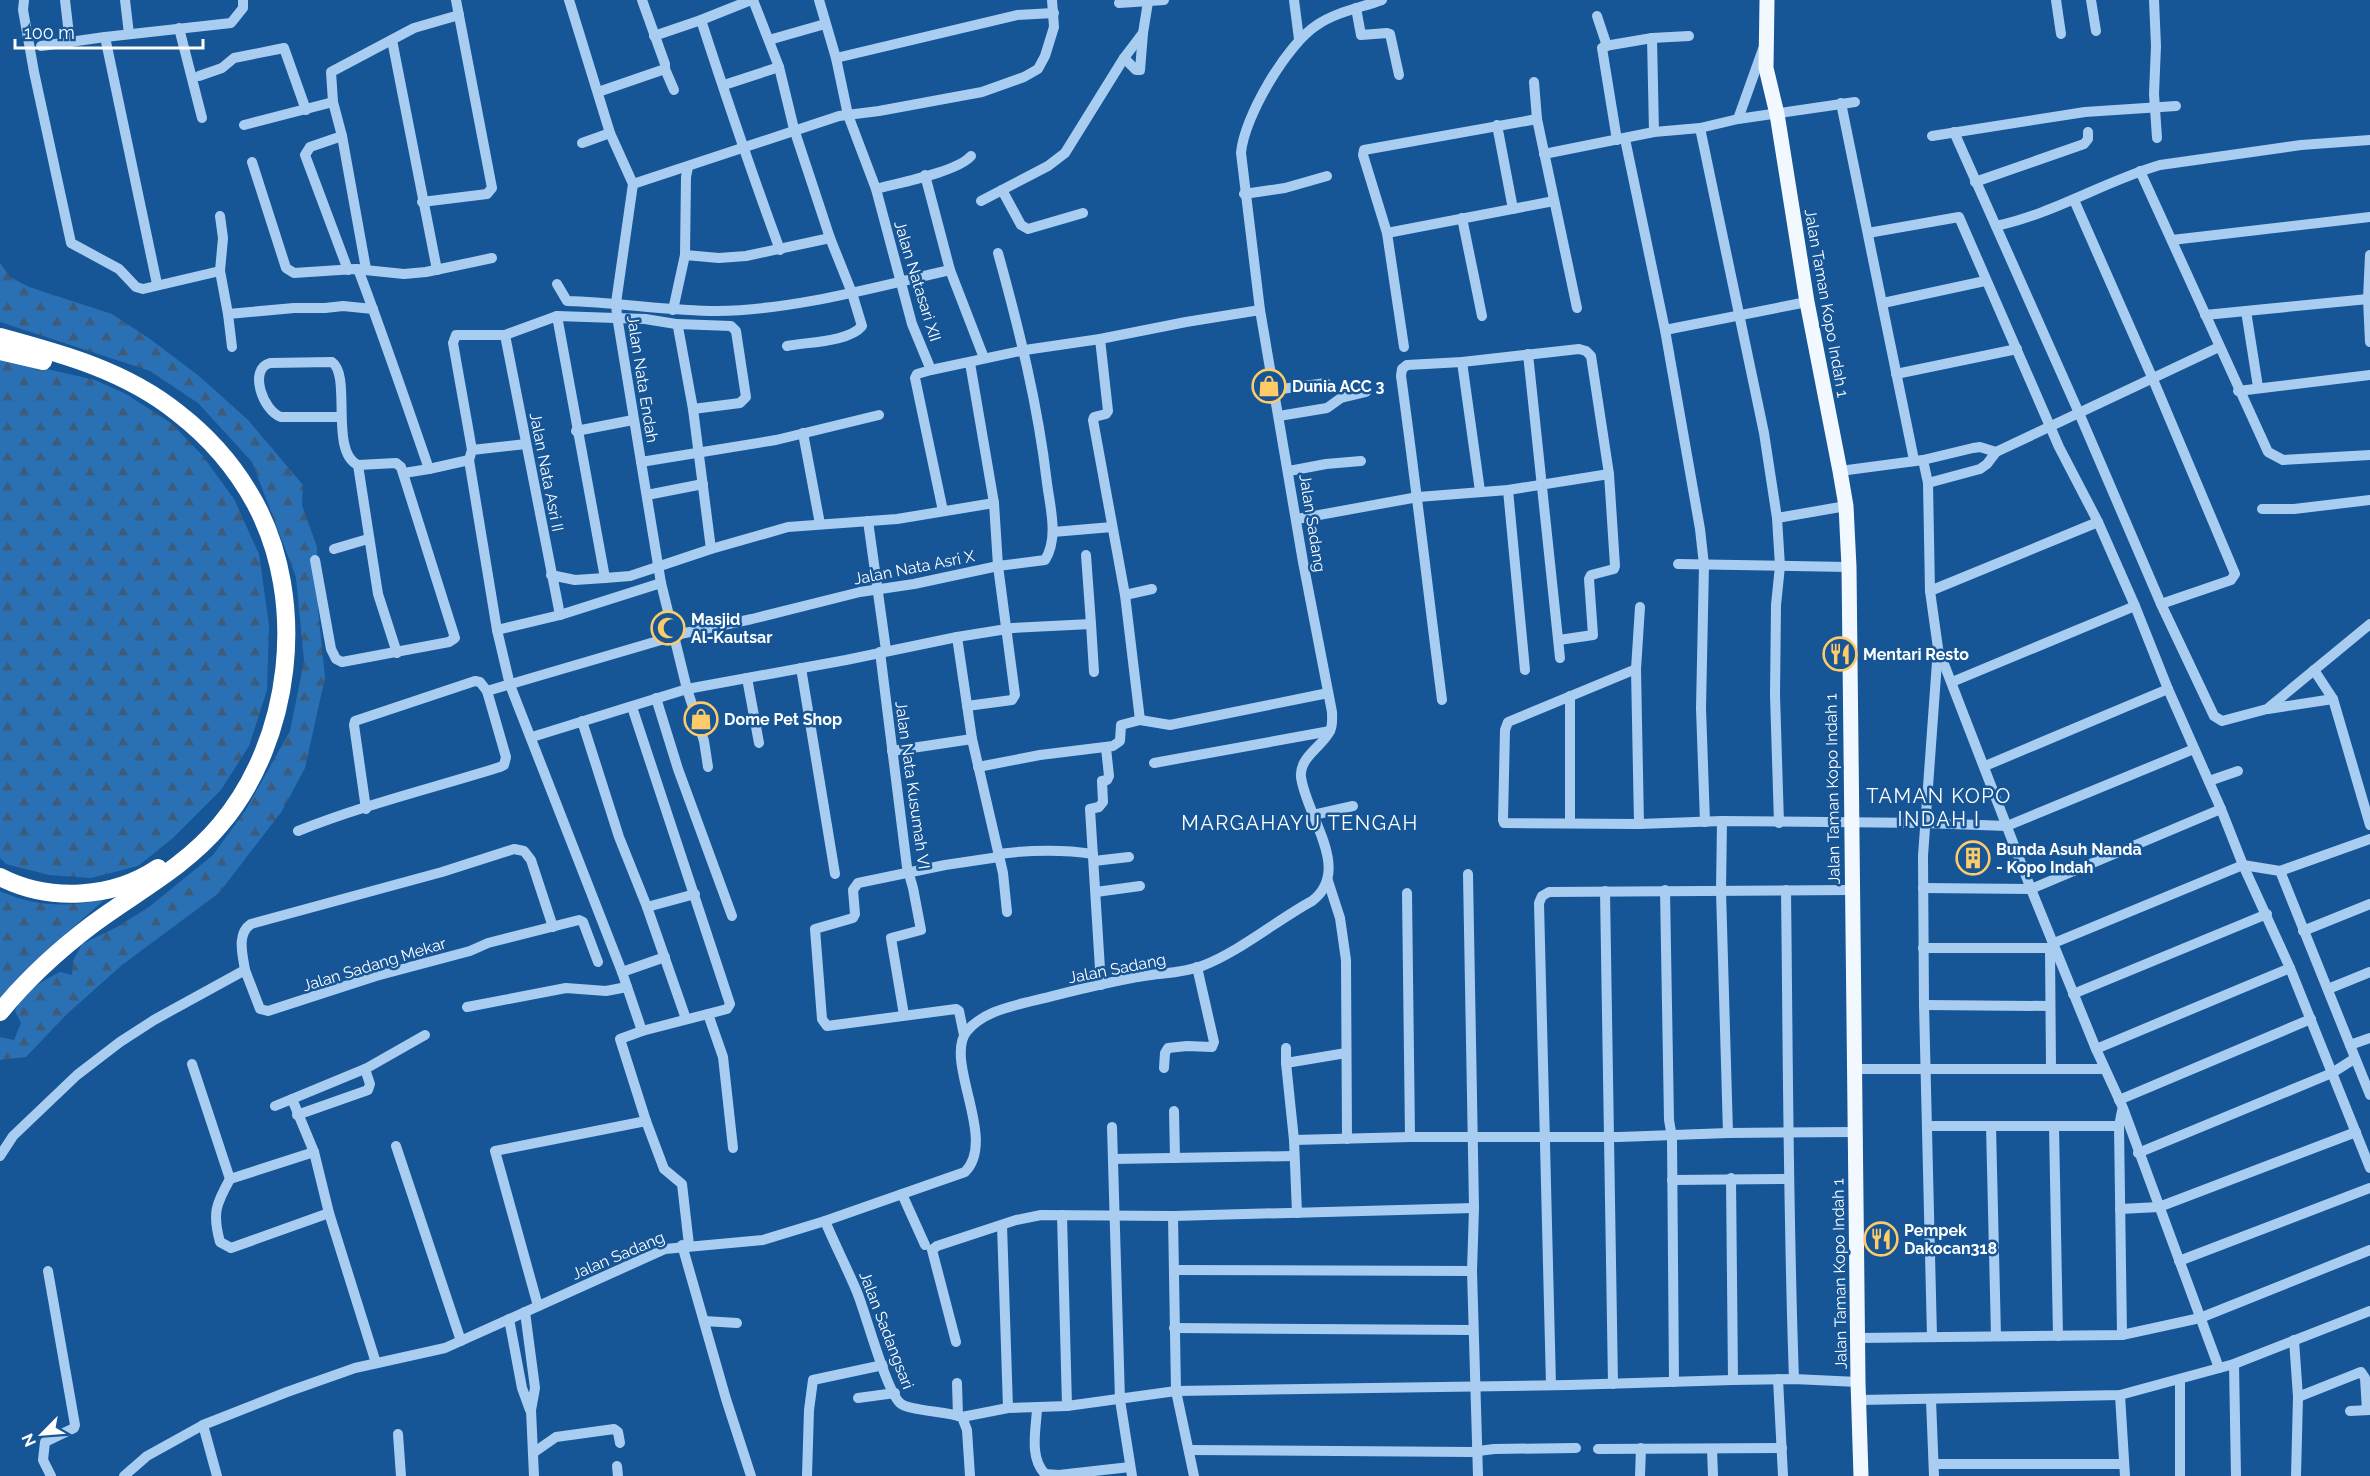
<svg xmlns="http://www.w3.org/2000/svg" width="2370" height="1476" viewBox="0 0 2370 1476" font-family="Raleway,sans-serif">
  <defs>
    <pattern id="forest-firs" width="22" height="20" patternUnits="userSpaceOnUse" patternTransform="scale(1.5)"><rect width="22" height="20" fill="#2a70b4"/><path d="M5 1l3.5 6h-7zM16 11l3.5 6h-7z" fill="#3d5c7b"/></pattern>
  </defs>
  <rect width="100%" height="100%" fill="#165596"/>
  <g fill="url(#forest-firs)">
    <path d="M0 263 10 277 29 287 112 314 150 339 199 376 248 420 303 485 302 505 317 547 318 609 325 678 305 768 282 811 219 893 122 965 67 1014 26 1057 0 1060V1037L14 1040 21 1023 15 1011C23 991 41 982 60 972L72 975 73 961 82 944 117 927 149 907 213 855 245 811 290 731 304 661 296 577 252 462 198 403 150 371 0 322Z"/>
    <polygon points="0,358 95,380 126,394 171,423 202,455 234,499 259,554 269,625 267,690 249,746 221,790 173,838 138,866 91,878 49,875 6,864 0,858"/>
    <path d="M0 891C35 907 67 907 104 900L24 971 0 998Z"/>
  </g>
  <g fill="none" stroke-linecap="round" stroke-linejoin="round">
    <g stroke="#a8cdf1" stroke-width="10">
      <polyline points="24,0 23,10 34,72 71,243 119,269 136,287 143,289 220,271 228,314 232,347"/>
      <polyline points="65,0 70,43"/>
      <polyline points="125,0 129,34"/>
      <polyline points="569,0 610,133 633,184 616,303 617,316 661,583 687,689 704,741 708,767"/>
      <path d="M753 0 779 67 794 129 830 238 852 293 862 326C849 342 807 342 787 346"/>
      <polyline points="819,0 836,58 848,115 876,189 912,324 931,370 917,374 915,378 943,511"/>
      <polyline points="1294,0 1299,39"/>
      <polyline points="2056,0 2061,34"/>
      <polyline points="2091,0 2096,31"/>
      <polyline points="2154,0 2156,46 2154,94 2157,138"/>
      <polyline points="1119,3 1164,0"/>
      <polyline points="1356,8 1361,35 1387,33 1390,34 1399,75"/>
      <polyline points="1597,16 1607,46"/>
      <path d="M701 20C726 97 752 174 780 250"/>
      <polyline points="179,28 202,118"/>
      <polyline points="654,36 701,20 751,0"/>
      <polyline points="1652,38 1654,132"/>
      <polyline points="392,40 437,270"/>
      <polyline points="769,40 825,24"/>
      <polyline points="41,46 105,37"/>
      <polyline points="836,58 1017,15 1054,13"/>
      <polyline points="1124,58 1136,70 1140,70 1143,33"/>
      <polyline points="665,69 674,90"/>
      <polyline points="199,76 222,68 234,58 284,48 306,110"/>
      <polyline points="1534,82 1537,119 1577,308"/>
      <polyline points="724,85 779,67"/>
      <polyline points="598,92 665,69 665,64 642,0"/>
      <polyline points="1841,103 1914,460"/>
      <polyline points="1738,119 1763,49"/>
      <polyline points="244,125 333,102"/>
      <polyline points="1497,125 1513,209"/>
      <polyline points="1700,128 1764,433 1777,518 1780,566 1776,605 1775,695 1779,823"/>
      <polyline points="1954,132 2079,413 2161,604 2214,716 2222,721 2267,709 2370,624"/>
      <polyline points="342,136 310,147 305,155 348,270"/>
      <polyline points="1932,136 2085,112 2176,106"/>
      <polyline points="1625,139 1665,330 1700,529 1704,565 1701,708 1705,822"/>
      <polyline points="1617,140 1602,48 1605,46 1652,38 1689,36"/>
      <polyline points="582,143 610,133"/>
      <polyline points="1544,154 1654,132 1700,128 1738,119 1855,102"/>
      <polyline points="252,162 286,268 294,273 355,269 404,274 426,272 492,258"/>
      <polyline points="2140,171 2268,452 2283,460 2370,455"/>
      <polyline points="925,175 950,270 984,358"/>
      <polyline points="1975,182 2084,144 2088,139 2088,132"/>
      <polyline points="633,184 839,116 879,111 982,92 1024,77 1038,69 1045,56 1054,27 1052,0"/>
      <path d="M876 189C898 183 957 172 971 156"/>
      <polyline points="1002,190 1021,225 1028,229 1083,213"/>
      <polyline points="1244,194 1285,188 1327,176"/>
      <polyline points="2074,200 2152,377 2235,574 2231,580 2161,604"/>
      <polyline points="981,201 1048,166 1065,153 1124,58 1143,33 1148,2"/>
      <polyline points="422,202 487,194 492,188 456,0"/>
      <polyline points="1462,218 1482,316"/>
      <path d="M1996 226C2053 214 2105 181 2160 165L2301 145 2370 140"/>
      <polyline points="1387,233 1554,201"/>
      <polyline points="1868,233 1959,217 2059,447 2098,522 2135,606 2168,689 2221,809 2243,865 2290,968 2370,1168"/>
      <polyline points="2172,240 2370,217"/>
      <polyline points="685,255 719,258 746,256 830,238"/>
      <polyline points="2370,255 2368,299 2370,342"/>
      <path d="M358 269C383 335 406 402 429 469L404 473"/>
      <polyline points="366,269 342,136 333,102 331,72 414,28 459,15"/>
      <polyline points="220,271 223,238 220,216"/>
      <polyline points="157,284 105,37 231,23 243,8 243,0"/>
      <path d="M557 284 567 301C617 302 667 311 717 311 794 310 875 287 950 270"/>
      <polyline points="1883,303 1985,281"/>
      <polyline points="673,310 685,255 686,177 688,167"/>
      <polyline points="2246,311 2258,387"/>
      <polyline points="228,314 294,308 325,308 343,306 373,309"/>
      <polyline points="2205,315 2368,299"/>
      <polyline points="557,316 605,578 630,576 711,549 788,527 897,519 994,503"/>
      <polyline points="677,324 731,326 736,331 746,397 740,403 693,409"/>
      <polyline points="1665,330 1807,302"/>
      <polyline points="505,335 560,615"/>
      <polyline points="1100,339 1108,411 1106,414 1094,417 1093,420 1125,595 1140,720"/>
      <polyline points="1404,347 1387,233 1363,155 1364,150 1537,119"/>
      <polyline points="1528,354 1560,658"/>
      <polyline points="1462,362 1480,491"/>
      <polyline points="931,370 1025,350 1100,339 1186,322 1260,310"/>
      <polyline points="1896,374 2017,349"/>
      <polyline points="1274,390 1326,383"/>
      <polyline points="2238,391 2370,375"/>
      <polyline points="1279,416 1327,408 1341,398 1366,392"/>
      <path d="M341 417H281C263 411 248 369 270 363L332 362C352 376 329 452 358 465L378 594 397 653"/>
      <polyline points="576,431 633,420"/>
      <polyline points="803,433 820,524"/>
      <polyline points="472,450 453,343 456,335 505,335 557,316 645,319 676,324 678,327 693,409 711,549"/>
      <polyline points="469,460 497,630 510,685 622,972 642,1031"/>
      <polyline points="1923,460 1973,448 1980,447 1996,452"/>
      <polyline points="641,462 776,440 879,415"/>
      <polyline points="429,469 469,460 472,450 526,444"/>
      <polyline points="1289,471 1326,464 1361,461"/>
      <polyline points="1840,471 1923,460 1928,483 1930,591 1938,648 1923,856 1924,1005 1932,1337"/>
      <polyline points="1928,483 1980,469 1987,464 1996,452 2219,347"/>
      <polyline points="1508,490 1525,670"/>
      <polyline points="647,495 703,484"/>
      <polyline points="2262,509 2294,509 2370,500"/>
      <polyline points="1777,518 1846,506"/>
      <polyline points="1297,519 1418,497 1508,490 1609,474"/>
      <polyline points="868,521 886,650"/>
      <polyline points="1053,532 1112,527"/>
      <polyline points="334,549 368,539"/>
      <polyline points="1086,555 1091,624"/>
      <polyline points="315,560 331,649 336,659 342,662 449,642 455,638 401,467 396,463 358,465"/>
      <polyline points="1678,564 1849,567"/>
      <polyline points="551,575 575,580 605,578"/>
      <polyline points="1930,591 2098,522"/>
      <polyline points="1125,595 1152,589"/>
      <polyline points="497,630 560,615 661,583"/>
      <polyline points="1939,651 2031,889 2096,1049 2123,1108 2219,1368"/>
      <polyline points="880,652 907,867 913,888 921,930 891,938 904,1015"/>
      <polyline points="801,668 835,874"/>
      <polyline points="1636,669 1508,722 1505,730 1503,820 1504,823 1639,824 1722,821 1925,823 2007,826 2194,749"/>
      <polyline points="2314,670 2333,699 2370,825"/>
      <polyline points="747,678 759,743"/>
      <polyline points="1952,682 2135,606"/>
      <path d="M487 691 685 633 752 619 860 592 914 584 998 566 1045 560C1059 538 1050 507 1047 483 1038 405 1019 329 998 253"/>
      <polyline points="1570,696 1570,823"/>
      <polyline points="656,698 678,769 732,916"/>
      <path d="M1442 700C1428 592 1416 484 1401 376L1402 369 1407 365 1462 362 1579 349 1586 351 1591 356 1609 474 1615 566 1614 569 1591 575 1589 579 1593 635 1559 640"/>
      <polyline points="967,706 1012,700 1015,695 998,566 994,503 970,363"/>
      <path d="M632 707C665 806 698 905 730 1004L727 1009 642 1031 620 1039 646 1121 664 1169 682 1184 689 1245"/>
      <polyline points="2268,709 2333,699"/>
      <polyline points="582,721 619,837 647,907 686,1019"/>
      <polyline points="532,737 687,689 846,660 957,637 1013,628 1091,624 1094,672"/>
      <polyline points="972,739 1003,873 1007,912"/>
      <polyline points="892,751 972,739 957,637"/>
      <polyline points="1154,763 1330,731"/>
      <polyline points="1985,766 2168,689"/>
      <polyline points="978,767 1040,755 1113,746 1120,741 1121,725 1140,720 1170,725 1328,693"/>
      <polyline points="2209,781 2238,771"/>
      <polyline points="1313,815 1353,806"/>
      <polyline points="1722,821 1721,891 1728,1133"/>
      <polyline points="1639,824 1636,669 1640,607"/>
      <path d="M298 831C363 805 433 788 500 767L504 765 506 757 487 691 480 682 475 681 355 721 354 725 366 809"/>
      <path d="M998 854C1030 850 1062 849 1093 854"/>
      <polyline points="1094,861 1129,857"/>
      <polyline points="2280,871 2370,839"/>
      <polyline points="1468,874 1474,1208 1472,1271 1478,1476"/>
      <polyline points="1328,881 1340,918 1346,960 1347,1139"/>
      <polyline points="1923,888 2031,889 2221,809"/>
      <polyline points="1665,890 1669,1120 1672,1137 1674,1382"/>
      <path d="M1786 890C1788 1053 1788 1216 1794 1379"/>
      <polyline points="1605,891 1613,1384"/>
      <polyline points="1096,892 1140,886"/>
      <polyline points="1407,893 1410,1137"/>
      <polyline points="647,907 695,894"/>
      <polyline points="2303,931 2370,904"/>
      <polyline points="1923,948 2050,948"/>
      <path d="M245 970C243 956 236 934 251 924L442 872 514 849 524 851 531 860 553 927"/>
      <polyline points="622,972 665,957"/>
      <polyline points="1101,985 1090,809 1099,807 1103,802 1102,781 1107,780 1109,776 1106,748"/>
      <polyline points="2328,989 2370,972"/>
      <polyline points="2073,994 2267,914"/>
      <polyline points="1924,1005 2049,1006"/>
      <polyline points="467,1007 566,988 606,991 627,987"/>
      <polyline points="708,1014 723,1057 733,1148"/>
      <polyline points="964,1035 959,1011 956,1009 827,1026 822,1019 815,929 853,918 855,914 853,890 858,883 945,865 999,857"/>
      <polyline points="2350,1045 2370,1038"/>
      <polyline points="2096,1049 2290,968"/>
      <polyline points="1286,1063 1286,1048"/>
      <polyline points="192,1064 230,1179"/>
      <polyline points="1164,1068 1165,1053 1168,1048 1187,1046 1212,1047 1214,1042 1197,967"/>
      <polyline points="1854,1069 2104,1069"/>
      <polyline points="2051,1069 2050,948 2054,943 2243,865 2280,871 2370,1095"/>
      <polyline points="292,1099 367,1068 425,1035"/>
      <polyline points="2119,1100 2311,1019"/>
      <polyline points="275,1106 292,1099 314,1152 329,1213 376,1363"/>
      <polyline points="1174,1111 1175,1158"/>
      <polyline points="297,1115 368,1090 370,1084 365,1069"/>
      <polyline points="1927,1126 2119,1126"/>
      <polyline points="1991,1126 1996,1336"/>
      <polyline points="2054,1126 2058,1336"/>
      <polyline points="1112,1127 1120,1400 1132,1476"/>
      <polyline points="1294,1140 1410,1137 1619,1137 1728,1133 1855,1132"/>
      <polyline points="396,1146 461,1341"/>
      <path d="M314 1152 230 1179C216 1204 212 1213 220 1242L231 1248 329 1213"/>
      <polyline points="2138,1153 2332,1073 2354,1059"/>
      <polyline points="0,1156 13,1136 77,1075 120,1042 154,1020 245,970 260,1009 268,1011 376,976 470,951 488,943 579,920 583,922 598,962"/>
      <polyline points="1113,1159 1294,1156"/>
      <polyline points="1731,1178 1733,1380"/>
      <polyline points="1672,1180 1788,1179"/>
      <polyline points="902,1194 925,1245"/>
      <polyline points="2120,1209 2159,1207 2356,1132"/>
      <polyline points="1297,1213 1294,1140 1286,1063 1346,1053"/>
      <polyline points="1062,1215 1067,1406"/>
      <polyline points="1173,1216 1176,1391 1194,1476"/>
      <path d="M825 1221C835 1245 847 1268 857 1292 866 1314 886 1390 900 1403 908 1411 947 1411 962 1417L967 1430 970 1476"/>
      <polyline points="1002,1225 1008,1408"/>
      <polyline points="682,1245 726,1399 751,1476"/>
      <polyline points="2179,1261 2370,1188"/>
      <polyline points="1175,1270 1472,1271"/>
      <polyline points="48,1271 75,1425 74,1428 45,1442 43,1460 51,1476"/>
      <polyline points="538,1306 495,1151 646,1121"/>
      <polyline points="525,1312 535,1388 531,1410 534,1476"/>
      <polyline points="509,1319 522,1388 530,1410"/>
      <polyline points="704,1321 737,1323"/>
      <polyline points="1174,1328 1473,1330"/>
      <polyline points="2122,1335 2119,1126 2122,1111"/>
      <polyline points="1858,1338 2122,1335 2200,1318 2370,1250"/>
      <polyline points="2294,1340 2298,1397 2296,1476"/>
      <polyline points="956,1342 932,1250 937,1246 1016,1220 1041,1215 1173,1216 1474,1208"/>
      <polyline points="2234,1364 2236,1476"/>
      <polyline points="1778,1379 1783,1476"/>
      <polyline points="2180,1380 2180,1476"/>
      <polyline points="957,1383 958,1416"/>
      <polyline points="1551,1385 1539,903 1542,896 1549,892 1851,890"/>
      <polyline points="2120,1395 2125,1476"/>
      <polyline points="2298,1397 2361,1372 2365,1378 2367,1410"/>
      <polyline points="858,1398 895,1393"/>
      <polyline points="1859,1400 2120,1395 2234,1364 2370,1311"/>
      <polyline points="1931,1400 1934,1476"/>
      <path d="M1037 1409C1036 1430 1029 1457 1045 1474L1059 1475 1130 1467"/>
      <polyline points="2350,1411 2370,1410"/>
      <polyline points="962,1417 1008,1408 1067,1406 1176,1391 1569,1385 1733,1380 1794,1379 1858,1382"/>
      <polyline points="203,1425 217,1476"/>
      <polyline points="398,1434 401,1476"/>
      <polyline points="1598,1449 1782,1448"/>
      <polyline points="1712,1449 1713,1476"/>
      <polyline points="1189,1450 1471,1452 1494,1449 1576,1448"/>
      <polyline points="533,1453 556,1437 614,1429 618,1432 620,1443"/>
      <polyline points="1934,1464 2124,1464"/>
      <polyline points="617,1466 618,1476"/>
      <path d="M124 1476 147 1456 203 1425 287 1392 355 1368 445 1348 665 1249 763 1240 825 1221 965 1172C998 1139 943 1061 967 1031 983 1012 1009 1007 1032 1001 1069 992 1106 982 1144 976 1163 973 1183 973 1202 966 1239 952 1277 920 1312 901 1353 870 1306 816 1301 777 1299 757 1323 746 1330 731 1333 725 1332 718 1332 712L1303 562 1260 310 1241 153C1244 117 1287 44 1317 25 1336 12 1360 8 1382 0"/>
      <polyline points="807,1476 809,1410 813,1380 883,1365"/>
      <polyline points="1640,1476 1641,1448"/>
    </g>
    <polyline stroke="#f2f8ff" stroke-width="15" points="1767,0 1766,68 1777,114 1807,302 1840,471 1846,506 1849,567 1858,1382 1861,1476"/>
    <g stroke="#fff" stroke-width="18">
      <path d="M0 337C63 354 126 371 178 413 209 437 236 468 255 503 308 601 292 740 220 825 185 867 136 892 93 924 60 949 26 980 0 1012"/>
      <polyline points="0,351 43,361"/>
      <path d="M0 877C49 902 112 899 158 868"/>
    </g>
  </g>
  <defs>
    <g id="shop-ring" transform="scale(1.725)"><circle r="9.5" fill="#165596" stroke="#ffcb68" stroke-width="1.5"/><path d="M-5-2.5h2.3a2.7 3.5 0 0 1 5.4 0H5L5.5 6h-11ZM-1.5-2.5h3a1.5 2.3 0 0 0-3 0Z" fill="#ffcb68"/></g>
    <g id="mosque-ring" transform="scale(1.725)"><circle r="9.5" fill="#165596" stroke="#ffcb68" stroke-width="1.5"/><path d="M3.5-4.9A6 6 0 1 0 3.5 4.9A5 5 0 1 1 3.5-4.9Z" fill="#ffcb68"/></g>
    <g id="restaurant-ring" transform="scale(1.725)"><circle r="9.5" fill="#165596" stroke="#ffcb68" stroke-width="1.5"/><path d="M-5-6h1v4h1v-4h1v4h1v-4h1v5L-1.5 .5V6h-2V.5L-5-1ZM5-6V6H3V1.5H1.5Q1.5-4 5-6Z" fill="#ffcb68"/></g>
    <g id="building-ring" transform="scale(1.725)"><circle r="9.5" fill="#165596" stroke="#ffcb68" stroke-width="1.5"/><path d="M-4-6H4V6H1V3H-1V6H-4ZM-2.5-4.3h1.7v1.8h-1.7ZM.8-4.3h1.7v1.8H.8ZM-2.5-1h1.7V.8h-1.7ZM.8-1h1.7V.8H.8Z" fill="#ffcb68"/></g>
  </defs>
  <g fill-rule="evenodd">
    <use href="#shop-ring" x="1269" y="386"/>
    <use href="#mosque-ring" x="668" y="628"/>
    <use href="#restaurant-ring" x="1840" y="654"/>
    <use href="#shop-ring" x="701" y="719"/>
    <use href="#building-ring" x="1973" y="858"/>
    <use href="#restaurant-ring" x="1881" y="1239"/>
  </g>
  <g text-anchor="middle" stroke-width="5" stroke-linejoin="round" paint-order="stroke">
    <g font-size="16" fill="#fff" stroke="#165596">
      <text transform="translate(918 281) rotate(73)" y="6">Jalan Natasari XII</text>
      <text transform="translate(1827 303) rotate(80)" y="6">Jalan Taman Kopo Indah 1</text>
      <text transform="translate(643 379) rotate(81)" y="6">Jalan Nata Endah</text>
      <text transform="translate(547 472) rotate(79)" y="6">Jalan Nata Asri II</text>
      <text transform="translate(1313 523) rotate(81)" y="6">Jalan Sadang</text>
      <text transform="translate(914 567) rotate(-11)" y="6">Jalan Nata Asri X</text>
      <text transform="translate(913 785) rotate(82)" y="6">Jalan Nata Kusumah VI</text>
      <text transform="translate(1832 789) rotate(-91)" y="6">Jalan Taman Kopo Indah 1</text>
      <text transform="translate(374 964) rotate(-17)" y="6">Jalan Sadang Mekar</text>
      <text transform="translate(1117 968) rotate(-11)" y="6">Jalan Sadang</text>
      <text transform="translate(618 1255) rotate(-23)" y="6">Jalan Sadang</text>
      <text transform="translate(1839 1274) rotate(-91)" y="6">Jalan Taman Kopo Indah 1</text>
      <text transform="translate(887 1330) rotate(69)" y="6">Jalan Sadangsari</text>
    </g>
    <g font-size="16" font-weight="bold" fill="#fff" stroke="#165596" text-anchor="start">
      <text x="1292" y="392">Dunia ACC 3</text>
      <text x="691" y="625">Masjid<tspan x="691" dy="18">Al-Kautsar</tspan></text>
      <text x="1863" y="660">Mentari Resto</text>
      <text x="724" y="725">Dome Pet Shop</text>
      <text x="1996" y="855">Bunda Asuh Nanda<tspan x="1996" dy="18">- Kopo Indah</tspan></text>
      <text x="1904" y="1236">Pempek<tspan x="1904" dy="18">Dakocan318</tspan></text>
    </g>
    <g font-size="20" letter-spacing="1.5" fill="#fff" stroke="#165596">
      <text x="1939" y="803">TAMAN KOPO<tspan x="1939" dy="23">INDAH I</tspan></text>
      <text x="1300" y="830">MARGAHAYU TENGAH</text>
    </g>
  </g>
  <g transform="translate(42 1434) rotate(245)" stroke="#165596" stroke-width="4.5" paint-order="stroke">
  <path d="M0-4.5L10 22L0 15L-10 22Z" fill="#ffffff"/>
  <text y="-9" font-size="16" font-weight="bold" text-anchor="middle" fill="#ffffff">N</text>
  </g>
  <path d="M15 39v9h188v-9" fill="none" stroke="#ffffff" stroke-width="3"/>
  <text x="24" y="39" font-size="18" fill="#ffffff" stroke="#165596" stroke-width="4.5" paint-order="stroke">100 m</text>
</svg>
